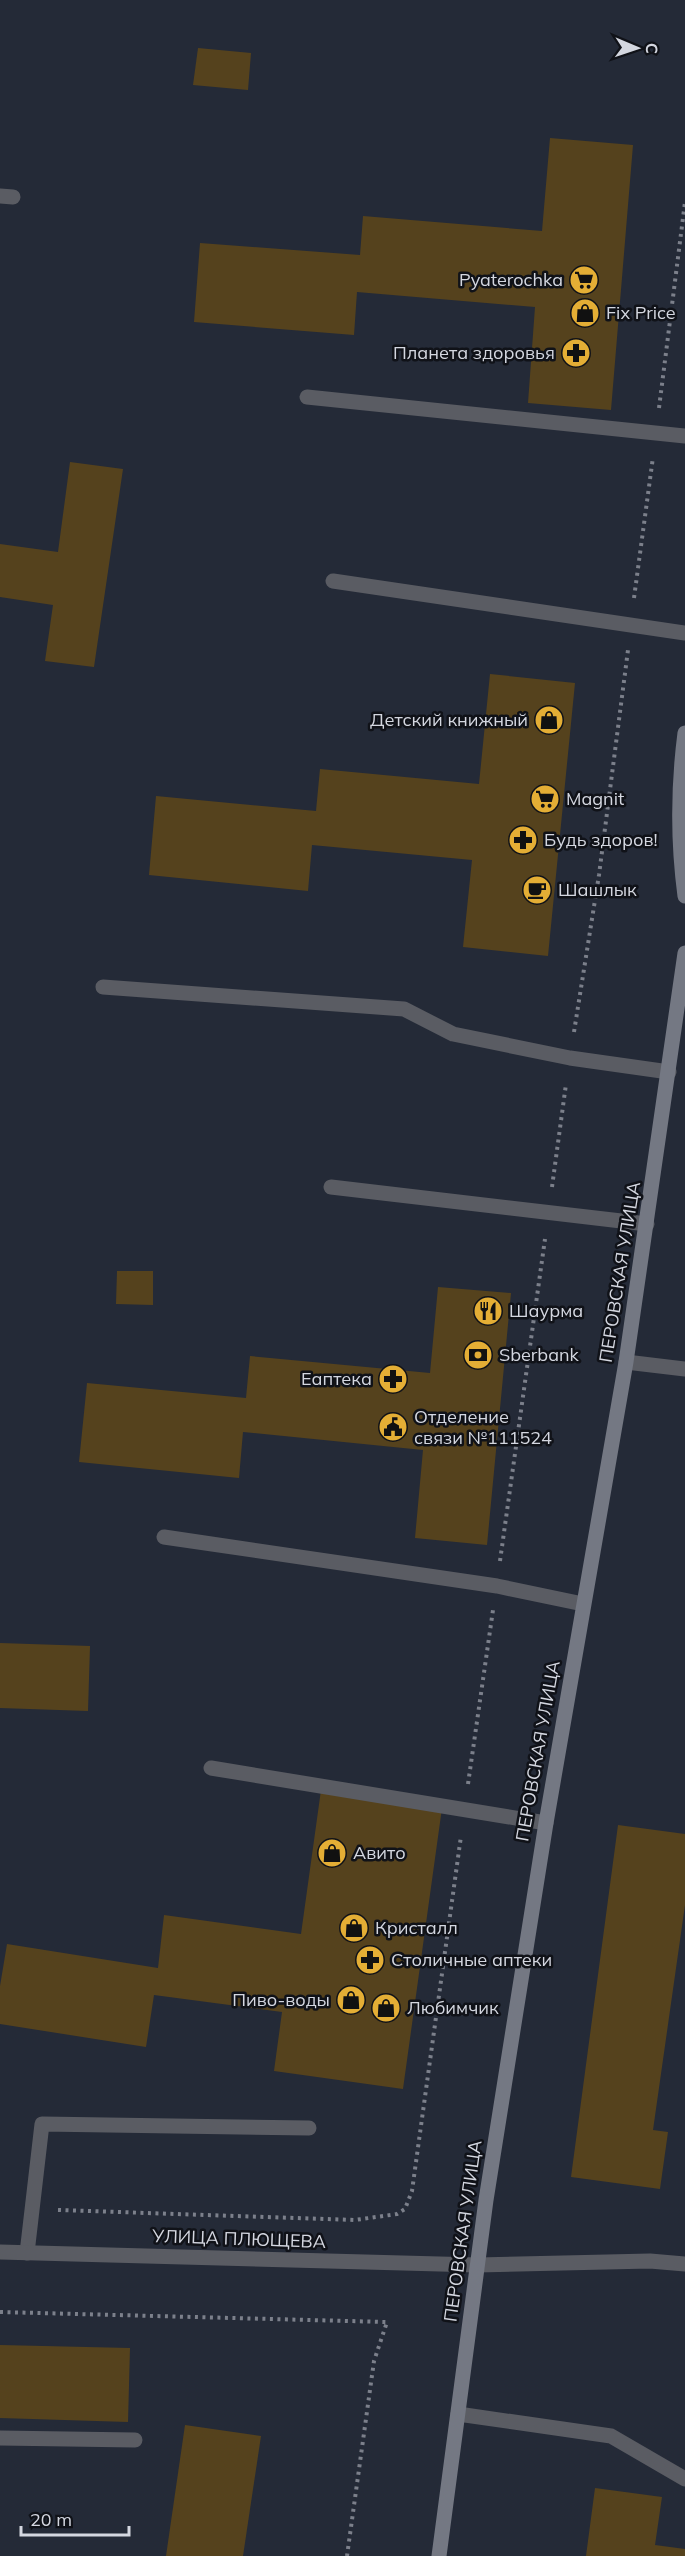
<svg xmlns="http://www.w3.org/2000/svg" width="685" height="2556" viewBox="0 0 685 2556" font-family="Mulish,sans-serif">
  <rect width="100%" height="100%" fill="#242a37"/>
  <g fill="#55421d">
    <polygon points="198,48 251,53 248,90 193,85"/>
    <polygon points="550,138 633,145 611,410 528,403 535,307 357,292 354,335 194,322 200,243 360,255 363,216 542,231"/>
    <polygon points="70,462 123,469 94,667 45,661 53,605 0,597 0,544 58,552"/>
    <polygon points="490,674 575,683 548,956 463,947 472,860 312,845 308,891 149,875 156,796 316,811 320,769 479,784"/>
    <polygon points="117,1271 153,1271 153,1305 116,1304"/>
    <polygon points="438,1287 511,1293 487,1545 415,1538 423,1450 243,1432 239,1478 79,1462 87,1383 246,1398 250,1356 430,1373"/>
    <polygon points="0,1643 90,1646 88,1711 0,1708"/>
    <polygon points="321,1790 442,1808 403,2089 274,2071 282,2012 154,1995 146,2047 0,2024 0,1986 7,1944 158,1968 164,1915 301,1934"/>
    <polygon points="618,1825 685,1834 685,1905 653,2130 668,2132 660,2189 571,2177"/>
    <polygon points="0,2345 130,2348 128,2422 0,2418"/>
    <polygon points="185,2425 261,2436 243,2556 166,2556"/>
    <polygon points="595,2488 662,2497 655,2545 685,2549 685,2556 586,2556"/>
  </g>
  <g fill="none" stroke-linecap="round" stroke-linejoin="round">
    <g stroke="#7c808b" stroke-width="4" stroke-dasharray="3 4.5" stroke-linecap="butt">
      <polyline points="659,408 685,202"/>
      <polyline points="634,598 653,457"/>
      <polyline points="574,1032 599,875 628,650"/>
      <polyline points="552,1187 566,1084"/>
      <polyline points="500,1561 545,1239"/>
      <polyline points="468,1784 493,1610"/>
      <polyline points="58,2210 355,2220 397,2214 405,2209 412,2191 461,1836"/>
      <polyline points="0,2312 387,2322 374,2361 347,2556"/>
    </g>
    <g stroke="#5a5c63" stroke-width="15">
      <polyline points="0,196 13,197"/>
      <polyline points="307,397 685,436"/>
      <polyline points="333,581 685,633"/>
      <polyline points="103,987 404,1009 453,1034 570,1058 669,1072"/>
      <polyline points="331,1187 647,1224"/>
      <polyline points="626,1362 685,1369"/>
      <polyline points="164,1537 497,1586 583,1604"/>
      <polyline points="211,1768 546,1823"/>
      <polyline points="27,2253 42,2124 309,2128"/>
      <polyline points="477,2265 650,2261 685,2264"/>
      <polyline points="458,2414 611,2436 685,2479"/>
      <polyline points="0,2438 135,2440"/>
    </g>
    <polyline stroke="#5a5c63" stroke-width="15" points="0,2252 477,2265"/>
    <g stroke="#747883" stroke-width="15">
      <path d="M685 733C678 787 678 843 685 896"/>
      <polyline points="439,2556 486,2200 546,1823 626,1362 685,953"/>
    </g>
  </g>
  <defs>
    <g id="supermarket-disc" transform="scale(1.5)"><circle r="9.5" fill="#e4ae35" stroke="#101218"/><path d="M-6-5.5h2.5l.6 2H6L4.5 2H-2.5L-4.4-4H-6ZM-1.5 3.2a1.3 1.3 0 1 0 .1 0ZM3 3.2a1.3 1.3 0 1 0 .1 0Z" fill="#111"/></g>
    <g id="shop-disc" transform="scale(1.5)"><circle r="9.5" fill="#e4ae35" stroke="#101218"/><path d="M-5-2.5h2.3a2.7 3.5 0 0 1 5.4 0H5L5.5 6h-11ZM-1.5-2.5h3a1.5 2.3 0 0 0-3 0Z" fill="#111"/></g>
    <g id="pharmacy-disc" transform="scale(1.5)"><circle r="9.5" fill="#e4ae35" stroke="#101218"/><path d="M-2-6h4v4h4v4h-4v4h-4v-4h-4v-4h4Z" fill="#111"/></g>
    <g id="cafe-disc" transform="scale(1.5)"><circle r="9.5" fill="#e4ae35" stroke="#101218"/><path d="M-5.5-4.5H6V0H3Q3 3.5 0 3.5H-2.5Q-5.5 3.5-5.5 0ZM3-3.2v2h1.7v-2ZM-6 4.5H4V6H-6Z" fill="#111"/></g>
    <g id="restaurant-disc" transform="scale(1.5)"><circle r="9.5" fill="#e4ae35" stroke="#101218"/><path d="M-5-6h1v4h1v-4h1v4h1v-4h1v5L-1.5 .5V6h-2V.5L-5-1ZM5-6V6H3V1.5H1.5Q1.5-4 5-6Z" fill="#111"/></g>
    <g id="bank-disc" transform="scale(1.5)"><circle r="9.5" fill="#e4ae35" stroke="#101218"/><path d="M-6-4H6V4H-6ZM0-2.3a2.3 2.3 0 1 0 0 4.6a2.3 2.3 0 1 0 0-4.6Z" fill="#111"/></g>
    <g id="civic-disc" transform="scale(1.5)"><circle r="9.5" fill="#e4ae35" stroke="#101218"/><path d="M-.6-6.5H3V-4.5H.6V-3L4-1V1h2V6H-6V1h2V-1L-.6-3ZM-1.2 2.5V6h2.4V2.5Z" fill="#111"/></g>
  </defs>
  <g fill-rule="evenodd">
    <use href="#supermarket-disc" x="584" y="280"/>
    <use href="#shop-disc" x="585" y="313"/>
    <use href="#pharmacy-disc" x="576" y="353"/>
    <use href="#shop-disc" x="549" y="720"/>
    <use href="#supermarket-disc" x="545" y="799"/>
    <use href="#pharmacy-disc" x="523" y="840"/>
    <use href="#cafe-disc" x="537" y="890"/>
    <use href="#restaurant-disc" x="488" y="1311"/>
    <use href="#bank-disc" x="478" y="1355"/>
    <use href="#pharmacy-disc" x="393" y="1379"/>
    <use href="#civic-disc" x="393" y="1427"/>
    <use href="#shop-disc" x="332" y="1853"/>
    <use href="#shop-disc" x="354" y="1928"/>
    <use href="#pharmacy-disc" x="370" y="1960"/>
    <use href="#shop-disc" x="351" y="2000"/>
    <use href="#shop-disc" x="386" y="2008"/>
  </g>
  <g text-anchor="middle" stroke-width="5" stroke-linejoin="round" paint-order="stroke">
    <g font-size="18" fill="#d4d7e0" stroke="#101218" text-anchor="start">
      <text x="563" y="286" text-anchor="end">Pyaterochka</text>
      <text x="606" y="319">Fix Price</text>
      <text x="555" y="359" text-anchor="end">Планета здоровья</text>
      <text x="528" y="726" text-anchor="end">Детский книжный</text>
      <text x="566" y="805">Magnit</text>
      <text x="544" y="846">Будь здоров!</text>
      <text x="558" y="896">Шашлык</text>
      <text x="509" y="1317">Шаурма</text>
      <text x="499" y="1361">Sberbank</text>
      <text x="372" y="1385" text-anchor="end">Еаптека</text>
      <text x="414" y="1423">Отделение<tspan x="414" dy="21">связи №111524</tspan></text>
      <text x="353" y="1859">Авито</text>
      <text x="375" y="1934">Кристалл</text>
      <text x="391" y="1966">Столичные аптеки</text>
      <text x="330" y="2006" text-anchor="end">Пиво-воды</text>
      <text x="407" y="2014">Любимчик</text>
    </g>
    <g font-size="18" fill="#d4d7e0" stroke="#101218">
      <text transform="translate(620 1272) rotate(-81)" y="6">ПЕРОВСКАЯ УЛИЦА</text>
      <text transform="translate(538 1751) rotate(-80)" y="6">ПЕРОВСКАЯ УЛИЦА</text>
      <text transform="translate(463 2231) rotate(-82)" y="6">ПЕРОВСКАЯ УЛИЦА</text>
      <text transform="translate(239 2239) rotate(2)" y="6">УЛИЦА ПЛЮЩЕВА</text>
    </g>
  </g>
  <g transform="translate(637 48) rotate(92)" stroke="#101218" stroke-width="4.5" paint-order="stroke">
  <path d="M0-4.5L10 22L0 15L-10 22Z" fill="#d4d7e0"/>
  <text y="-9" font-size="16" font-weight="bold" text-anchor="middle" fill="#d4d7e0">С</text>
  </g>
  <path d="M21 2526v9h108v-9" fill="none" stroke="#d4d7e0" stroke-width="3"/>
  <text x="30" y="2526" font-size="18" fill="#d4d7e0" stroke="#101218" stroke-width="4.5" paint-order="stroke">20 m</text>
</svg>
